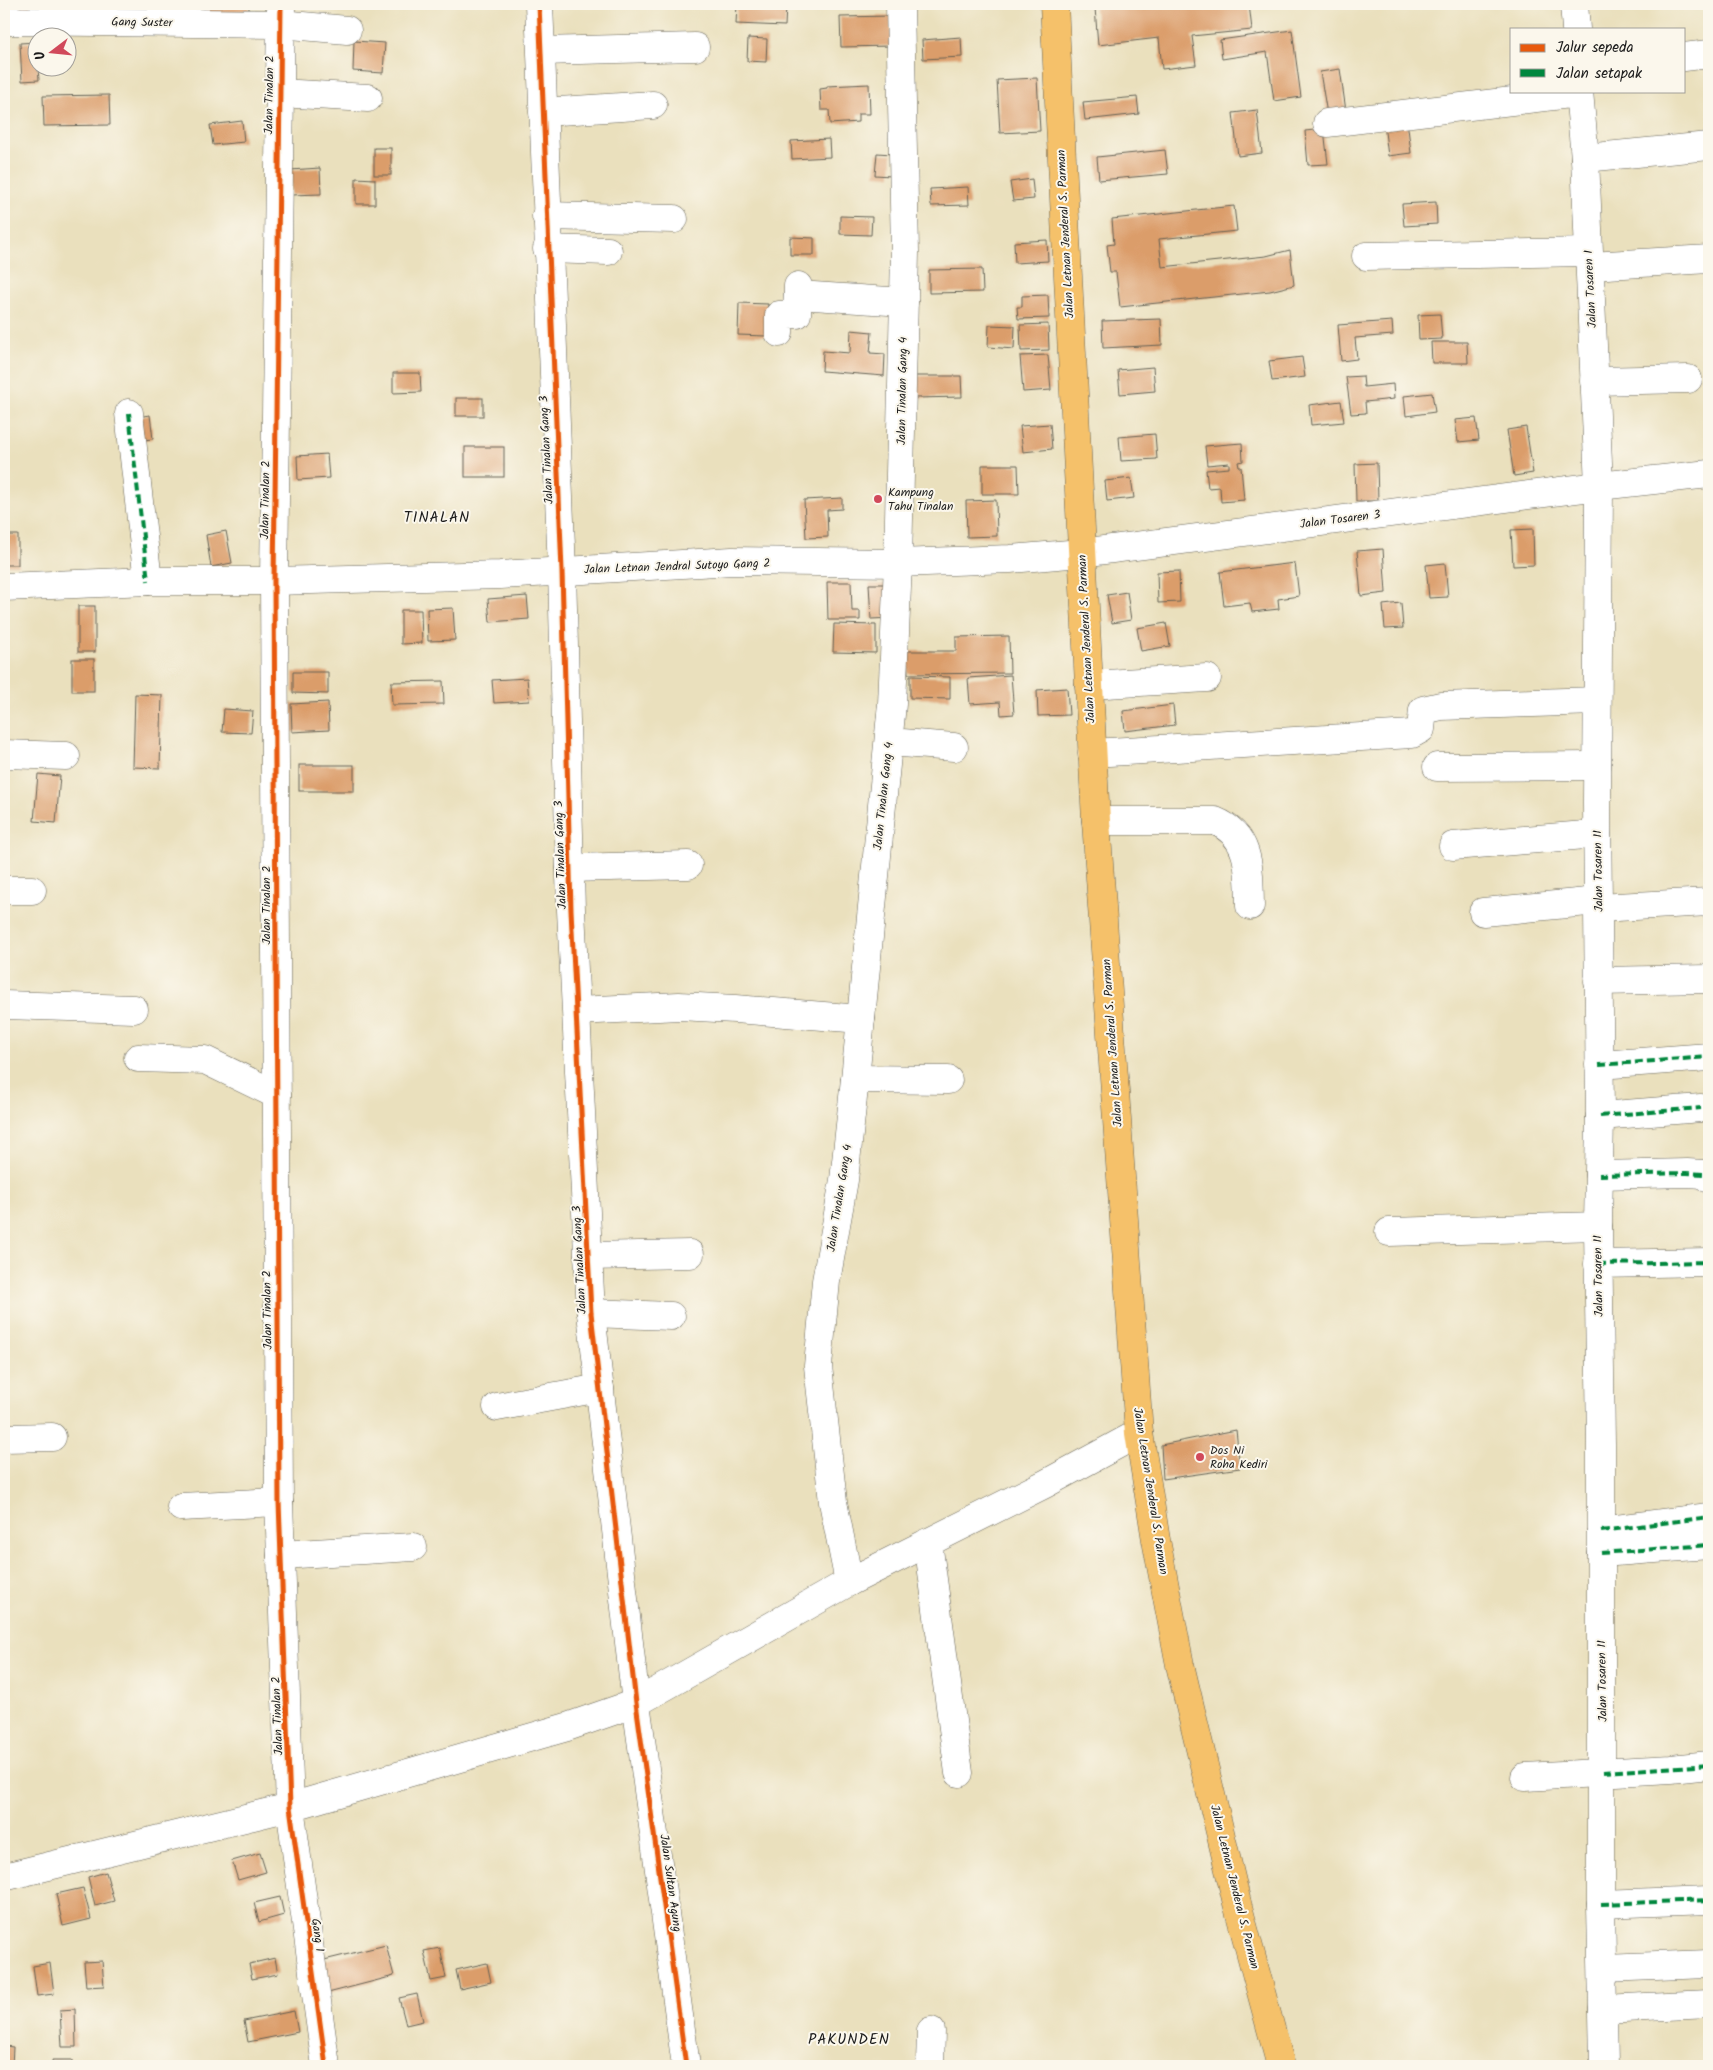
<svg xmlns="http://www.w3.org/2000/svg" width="1713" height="2070" viewBox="0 0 1713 2070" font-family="Kalam,sans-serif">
  <rect width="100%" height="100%" fill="#fbf7ec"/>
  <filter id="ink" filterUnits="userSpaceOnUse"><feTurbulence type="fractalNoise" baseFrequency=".02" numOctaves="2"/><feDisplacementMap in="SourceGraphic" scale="10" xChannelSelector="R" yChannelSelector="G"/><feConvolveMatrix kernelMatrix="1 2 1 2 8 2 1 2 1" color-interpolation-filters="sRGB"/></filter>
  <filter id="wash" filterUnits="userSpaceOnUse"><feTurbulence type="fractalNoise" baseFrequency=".0096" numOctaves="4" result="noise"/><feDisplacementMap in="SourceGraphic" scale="20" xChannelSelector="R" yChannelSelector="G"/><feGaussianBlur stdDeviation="1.12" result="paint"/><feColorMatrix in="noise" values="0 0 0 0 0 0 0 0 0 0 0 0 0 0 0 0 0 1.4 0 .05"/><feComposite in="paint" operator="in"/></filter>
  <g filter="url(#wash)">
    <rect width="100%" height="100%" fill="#eae0bd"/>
    <g id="blocks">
      <g fill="#db9d6a">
        <rect x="21" y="4" width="16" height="6"/>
        <polygon points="55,4 80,4 80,11 55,10"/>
        <polygon points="94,4 114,4 114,14 95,15"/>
        <rect x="204" y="4" width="45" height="12"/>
        <polygon points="737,4 786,6 785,26 736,24"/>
        <polygon points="1139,4 1249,4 1252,30 1192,36 1196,65 1162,69 1159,38 1098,45 1095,8"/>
        <polygon points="891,16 892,46 841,47 840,17"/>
        <polygon points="1292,30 1301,97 1274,101 1267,52 1222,59 1220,40"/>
        <polygon points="961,37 962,57 923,59 922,40"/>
        <polygon points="748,38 767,39 766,62 747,61"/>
        <polygon points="354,41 385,43 383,73 353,71"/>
        <polygon points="36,42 39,80 22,81 20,43"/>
        <polygon points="1340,69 1346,111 1327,114 1320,72"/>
        <polygon points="1037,78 1040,131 1000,133 997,80"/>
        <polygon points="869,84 870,114 858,114 858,122 830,124 829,110 821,110 820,89 827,88 827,86"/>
        <polygon points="109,95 110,125 44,126 43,96"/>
        <polygon points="1137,97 1139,114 1085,120 1083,102"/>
        <polygon points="1257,110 1262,153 1238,156 1233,113"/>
        <polygon points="1407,120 1411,153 1388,156 1384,124"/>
        <polygon points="242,121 244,142 213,145 210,125"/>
        <polygon points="1324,129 1328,164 1308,165 1305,131"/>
        <polygon points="829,139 830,157 792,159 791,141"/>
        <rect x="374" y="148" width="17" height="27"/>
        <polygon points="1165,150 1168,174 1099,180 1097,157"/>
        <polygon points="877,153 892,154 891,176 875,175"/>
        <polygon points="320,168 321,194 291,195 290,170"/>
        <polygon points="356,178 375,179 375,204 356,204"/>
        <polygon points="1032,179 1034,199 1013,201 1010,182"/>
        <polygon points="968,187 969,205 931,206 930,189"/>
        <polygon points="1436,202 1437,224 1404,226 1402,204"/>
        <polygon points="1234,206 1237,231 1159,239 1162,267 1266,256 1290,250 1294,285 1270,291 1120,307 1116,272 1110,272 1107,245 1114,244 1112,219"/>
        <polygon points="840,216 872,217 871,235 840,234"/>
        <polygon points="790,237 814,238 814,255 790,255"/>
        <polygon points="1047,240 1048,261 1015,263 1014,242"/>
        <polygon points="982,269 983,292 929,293 929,270"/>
        <polygon points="1048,295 1049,318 1018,319 1017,307 1022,307 1022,296"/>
        <polygon points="739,303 768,304 766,336 738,335"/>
        <polygon points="1440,314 1442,339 1419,340 1418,315"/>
        <polygon points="1161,319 1162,345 1103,348 1102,321"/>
        <polygon points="1392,321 1393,335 1355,338 1357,359 1341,361 1338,325"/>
        <polygon points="1048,324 1049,350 1021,351 1020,325"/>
        <polygon points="989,325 1015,326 1014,349 988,347"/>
        <polygon points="851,330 872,332 870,353 885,354 884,376 822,371 823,351 850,353"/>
        <polygon points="1431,342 1467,342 1468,363 1432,363"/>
        <polygon points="1048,355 1051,390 1023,392 1020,356"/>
        <polygon points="1302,357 1305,377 1272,381 1269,361"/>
        <polygon points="1153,367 1155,391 1120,394 1118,370"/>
        <polygon points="393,373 420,373 421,392 393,393"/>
        <polygon points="915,376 961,376 962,397 915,398"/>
        <polygon points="1363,376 1364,387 1393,384 1394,399 1365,402 1366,413 1351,414 1346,377"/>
        <polygon points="1432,393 1435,412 1406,416 1404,396"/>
        <rect x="456" y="398" width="27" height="18"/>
        <polygon points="1341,401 1344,422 1311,425 1309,405"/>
        <polygon points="150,415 153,439 133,441 130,418"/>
        <polygon points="1476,418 1479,440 1458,442 1455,420"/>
        <polygon points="1050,424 1052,449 1023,452 1020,426"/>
        <polygon points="1526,427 1533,473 1514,476 1507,430"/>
        <polygon points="1155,434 1157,459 1121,461 1119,437"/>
        <polygon points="1242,443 1243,461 1238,462 1239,467 1241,467 1244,500 1221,502 1220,487 1208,488 1206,470 1229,468 1229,463 1207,465 1205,446"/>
        <rect x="465" y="447" width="39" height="30"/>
        <polygon points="327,454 329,478 298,480 297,456"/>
        <polygon points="1377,463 1378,501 1356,501 1355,464"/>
        <polygon points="982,465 1018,465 1019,494 982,494"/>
        <polygon points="1131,478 1134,498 1107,501 1105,481"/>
        <polygon points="842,498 842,509 827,510 828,537 806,538 804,500"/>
        <polygon points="996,500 997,536 967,537 966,501"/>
        <polygon points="1533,529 1534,565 1513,566 1511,530"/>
        <polygon points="226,531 232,563 211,567 206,535"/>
        <rect x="4" y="535" width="14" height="30"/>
        <polygon points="1383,549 1386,593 1361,596 1357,551"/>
        <polygon points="1295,563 1299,596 1278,599 1279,609 1252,612 1250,603 1224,606 1220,572"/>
        <polygon points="1445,563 1448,597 1429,598 1426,565"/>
        <polygon points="1179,571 1180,602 1158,603 1157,572"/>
        <polygon points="827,582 851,582 852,611 860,611 860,620 828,620"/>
        <polygon points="869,584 891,584 893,618 871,619"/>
        <polygon points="1127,592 1131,620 1112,623 1107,595"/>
        <polygon points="527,596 529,619 490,622 488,599"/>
        <polygon points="1401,603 1403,628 1385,629 1383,605"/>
        <rect x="78" y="606" width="17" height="46"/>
        <polygon points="453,608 455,640 428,641 427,609"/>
        <polygon points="401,610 421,610 422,643 401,644"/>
        <polygon points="4,614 6,614 8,644 4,644"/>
        <polygon points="1166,623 1170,646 1141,651 1137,628"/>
        <polygon points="834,624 876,625 876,653 833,652"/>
        <polygon points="1009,636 1010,673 908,674 907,651 956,651 956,637"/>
        <rect x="72" y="659" width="22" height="32"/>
        <polygon points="293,672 328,672 328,694 293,693"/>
        <polygon points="1011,675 1014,714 1001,715 1000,702 970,704 968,678"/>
        <polygon points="910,676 950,677 950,699 910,698"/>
        <polygon points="527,678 529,701 494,703 492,680"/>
        <polygon points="443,681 444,704 392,705 391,682"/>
        <polygon points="1067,688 1069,715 1038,716 1037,690"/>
        <polygon points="135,694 162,695 160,768 133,767"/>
        <polygon points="328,702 329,730 292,732 291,704"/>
        <polygon points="1173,705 1175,725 1125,731 1123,711"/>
        <polygon points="224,709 253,711 251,733 222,732"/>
        <rect x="299" y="765" width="55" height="26"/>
        <polygon points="38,774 60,776 56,823 34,821"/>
        <polygon points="1236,1430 1240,1468 1163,1479 1161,1445"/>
        <polygon points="260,1853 266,1872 238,1880 232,1861"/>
        <polygon points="106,1872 114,1901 95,1906 88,1877"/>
        <polygon points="83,1888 91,1919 63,1926 56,1894"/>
        <polygon points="280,1897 284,1915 259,1922 254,1903"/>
        <polygon points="386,1945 394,1976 328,1993 320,1961"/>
        <polygon points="440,1948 446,1978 431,1981 424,1951"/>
        <polygon points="275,1958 278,1974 252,1979 249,1964"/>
        <polygon points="102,1961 104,1986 86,1987 84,1962"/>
        <polygon points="50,1963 54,1994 37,1996 33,1966"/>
        <polygon points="487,1963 491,1982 460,1989 456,1970"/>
        <polygon points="417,1994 423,2021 406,2025 399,1998"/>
        <polygon points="75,2009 76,2047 62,2047 60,2010"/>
        <polygon points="294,2011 298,2032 248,2042 244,2021"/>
        <polygon points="4,2046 13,2047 12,2066 4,2066"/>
        <polygon points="52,2060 72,2060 72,2066 53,2066"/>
        <polygon points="293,2062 293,2066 277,2066 277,2065"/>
      </g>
    </g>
  </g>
  <g filter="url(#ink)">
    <use href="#blocks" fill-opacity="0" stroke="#646154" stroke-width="1"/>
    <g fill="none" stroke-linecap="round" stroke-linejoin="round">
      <g stroke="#646154" stroke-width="29">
        <g id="minor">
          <polyline points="281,4 274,581 279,1502 290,1807 326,2066"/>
          <polyline points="539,4 562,571 571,910 591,1313 636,1703 686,2066"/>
          <polyline points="1574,4 1576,29"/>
          <polyline points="4,21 280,24 347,30"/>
          <polyline points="542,51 695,47"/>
          <polyline points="1684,57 1709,54"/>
          <polyline points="1579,91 1585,158 1599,486 1597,804 1600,1116 1598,1226 1601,1444 1601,1904 1604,2066"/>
          <polyline points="279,93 368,98"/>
          <polyline points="543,112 653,105"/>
          <polyline points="1327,123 1579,93"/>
          <polyline points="1585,158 1709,146"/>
          <polyline points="546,216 674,219"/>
          <polyline points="547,249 608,251"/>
          <polyline points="1366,256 1588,252"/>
          <polyline points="1590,266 1709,259"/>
          <polyline points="798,295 904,302"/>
          <polyline points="779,333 779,315 797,314 798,286"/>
          <polyline points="1594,381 1688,379"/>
          <polyline points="129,413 148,581"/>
          <polyline points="4,587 148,581 274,581 500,575 732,561 898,563 1010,559 1081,553 1599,486 1709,474"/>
          <polyline points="1089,685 1207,678"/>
          <polyline points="889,742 954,747"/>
          <polyline points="1092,753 1412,734 1421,729 1423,710 1441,706 1597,701"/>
          <polyline points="4,754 66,756"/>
          <polyline points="1437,767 1597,766"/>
          <path d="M1096 821H1215C1252 836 1249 872 1250 906"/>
          <polyline points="1453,846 1597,834"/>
          <polyline points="570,868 688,865"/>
          <polyline points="4,890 32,890"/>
          <polyline points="1598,908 1709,902"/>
          <polyline points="1483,912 1598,901"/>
          <polyline points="1598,981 1709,979"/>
          <polyline points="4,1005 134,1009"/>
          <polyline points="577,1011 679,1006 735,1009 861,1019"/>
          <polyline points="138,1058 205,1060 277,1095"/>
          <polyline points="1599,1065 1709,1057"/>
          <polyline points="855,1079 948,1080"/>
          <polyline points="1600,1116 1701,1108"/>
          <polyline points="1599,1175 1687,1173 1704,1174 1709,1179"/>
          <polyline points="1389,1232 1598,1226"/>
          <polyline points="588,1256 690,1254"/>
          <polyline points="1598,1264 1709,1262"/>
          <polyline points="591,1313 671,1316"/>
          <polyline points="497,1407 600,1388"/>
          <polyline points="4,1438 52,1437"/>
          <polyline points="181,1507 279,1502"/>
          <polyline points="1601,1531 1709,1517"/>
          <polyline points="928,1542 959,1773"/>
          <polyline points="1601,1553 1709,1545"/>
          <polyline points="281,1555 413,1547"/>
          <polyline points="849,1582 833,1502 818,1366 826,1281 844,1180 855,1079 892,704 898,563 905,252 900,4"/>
          <polyline points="1525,1777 1671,1769 1709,1765"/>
          <polyline points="4,1877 290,1807 567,1727 636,1703 849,1582 1045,1484 1139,1433"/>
          <polyline points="1601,1904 1709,1900"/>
          <polyline points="1603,1968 1709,1964"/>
          <polyline points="1603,2009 1709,2004"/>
          <polyline points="930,2066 931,2031"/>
        </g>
      </g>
      <g stroke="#646154" stroke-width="29">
        <polyline id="major" points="1054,4 1096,821 1139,1433 1156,1540 1180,1665 1237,1903 1281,2066"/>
      </g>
      <use href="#minor" stroke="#fff" stroke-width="28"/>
      <use href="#major" stroke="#f5c16b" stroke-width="28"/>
      <g stroke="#00873e" stroke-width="4" stroke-dasharray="8 4" stroke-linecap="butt">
        <polyline points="129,413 148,581"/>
        <polyline points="1599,1065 1709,1057"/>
        <polyline points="1600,1116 1701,1108"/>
        <polyline points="1599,1175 1687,1173 1704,1174 1709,1179"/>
        <polyline points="1598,1264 1709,1262"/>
        <polyline points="1601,1531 1709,1517"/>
        <polyline points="1601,1553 1709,1545"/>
        <polyline points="1603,1772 1709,1765"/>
        <polyline points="1601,1904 1709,1900"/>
      </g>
      <g stroke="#fbf7ec" stroke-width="8">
        <g id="cycleway">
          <polyline points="281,4 274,581 279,1502 290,1807 326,2066"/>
          <polyline points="539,4 562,571 571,910 591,1313 636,1703 686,2066"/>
        </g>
      </g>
      <use href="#cycleway" stroke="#e8590c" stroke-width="5"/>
    </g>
  </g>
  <g fill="#d1495b" stroke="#fbf7ec" stroke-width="2">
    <circle cx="878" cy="499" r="5"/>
    <circle cx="1200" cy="1457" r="5"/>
  </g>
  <g text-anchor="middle" stroke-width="4" stroke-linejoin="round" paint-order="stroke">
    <g font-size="12" fill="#1c1c1c" stroke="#fbf7ec">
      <text transform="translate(142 22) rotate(1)" y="4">Gang Suster</text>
      <text transform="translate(269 95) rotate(-89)" y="4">Jalan Tinalan 2</text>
      <text transform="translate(1065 234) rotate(-93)" y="4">Jalan Letnan Jenderal S. Parman</text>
      <text transform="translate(1590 289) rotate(-93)" y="4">Jalan Tosaren I</text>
      <text transform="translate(902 391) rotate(-89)" y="4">Jalan Tinalan Gang 4</text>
      <text transform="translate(546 450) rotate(-93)" y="4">Jalan Tinalan Gang 3</text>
      <text transform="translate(265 500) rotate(-89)" y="4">Jalan Tinalan 2</text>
      <text transform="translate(1340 519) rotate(-7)" y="4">Jalan Tosaren 3</text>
      <text transform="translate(677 566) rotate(-2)" y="4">Jalan Letnan Jendral Sutoyo Gang 2</text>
      <text transform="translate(1086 639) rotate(-93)" y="4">Jalan Letnan Jenderal S. Parman</text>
      <text transform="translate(883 796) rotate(-84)" y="4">Jalan Tinalan Gang 4</text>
      <text transform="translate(560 855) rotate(-92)" y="4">Jalan Tinalan Gang 3</text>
      <text transform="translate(1598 871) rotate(-91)" y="4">Jalan Tosaren II</text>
      <text transform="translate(266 905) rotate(-90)" y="4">Jalan Tinalan 2</text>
      <text transform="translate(1112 1043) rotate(-94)" y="4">Jalan Letnan Jenderal S. Parman</text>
      <text transform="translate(839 1198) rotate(-81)" y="4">Jalan Tinalan Gang 4</text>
      <text transform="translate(579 1260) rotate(-93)" y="4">Jalan Tinalan Gang 3</text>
      <text transform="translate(1598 1276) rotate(-91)" y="4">Jalan Tosaren II</text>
      <text transform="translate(267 1310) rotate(-91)" y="4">Jalan Tinalan 2</text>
      <text transform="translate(1151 1491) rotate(81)" y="4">Jalan Letnan Jenderal S. Parman</text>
      <text transform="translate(1602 1681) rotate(-91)" y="4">Jalan Tosaren II</text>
      <text transform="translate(277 1716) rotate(-92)" y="4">Jalan Tinalan 2</text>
      <text transform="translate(671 1883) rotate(82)" y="4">Jalan Sultan Agung</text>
      <text transform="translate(1235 1887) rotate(76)" y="4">Jalan Letnan Jenderal S. Parman</text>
      <text transform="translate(318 1935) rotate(82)" y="4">Gang 1</text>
    </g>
    <g font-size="12" fill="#1c1c1c" stroke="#fbf7ec" text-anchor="start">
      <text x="888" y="496">Kampung<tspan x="888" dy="14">Tahu Tinalan</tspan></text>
      <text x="1210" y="1454">Dos Ni<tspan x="1210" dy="14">Roha Kediri</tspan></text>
    </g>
    <g font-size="15" letter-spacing="1" fill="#1c1c1c" stroke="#fbf7ec">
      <text x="437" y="522">TINALAN</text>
      <text x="849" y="2044">PAKUNDEN</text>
    </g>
  </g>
  <rect width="1713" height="2070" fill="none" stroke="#fbf7ec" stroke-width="20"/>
  <rect x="1510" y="28" width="175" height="65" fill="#fbf7ec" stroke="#a29f99"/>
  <rect x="1520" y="44" width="25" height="8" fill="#e8590c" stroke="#a29f99"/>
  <text x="1556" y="52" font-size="15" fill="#1c1c1c">Jalur sepeda</text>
  <rect x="1520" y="69" width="25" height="8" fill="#00873e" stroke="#a29f99"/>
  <text x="1556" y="78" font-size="15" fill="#1c1c1c">Jalan setapak</text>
  <g transform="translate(52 52) rotate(254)"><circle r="24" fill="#fbf7ec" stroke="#a29f99"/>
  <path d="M0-4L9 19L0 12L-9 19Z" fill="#d1495b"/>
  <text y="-8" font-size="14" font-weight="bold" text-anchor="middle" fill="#1c1c1c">U</text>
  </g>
</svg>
